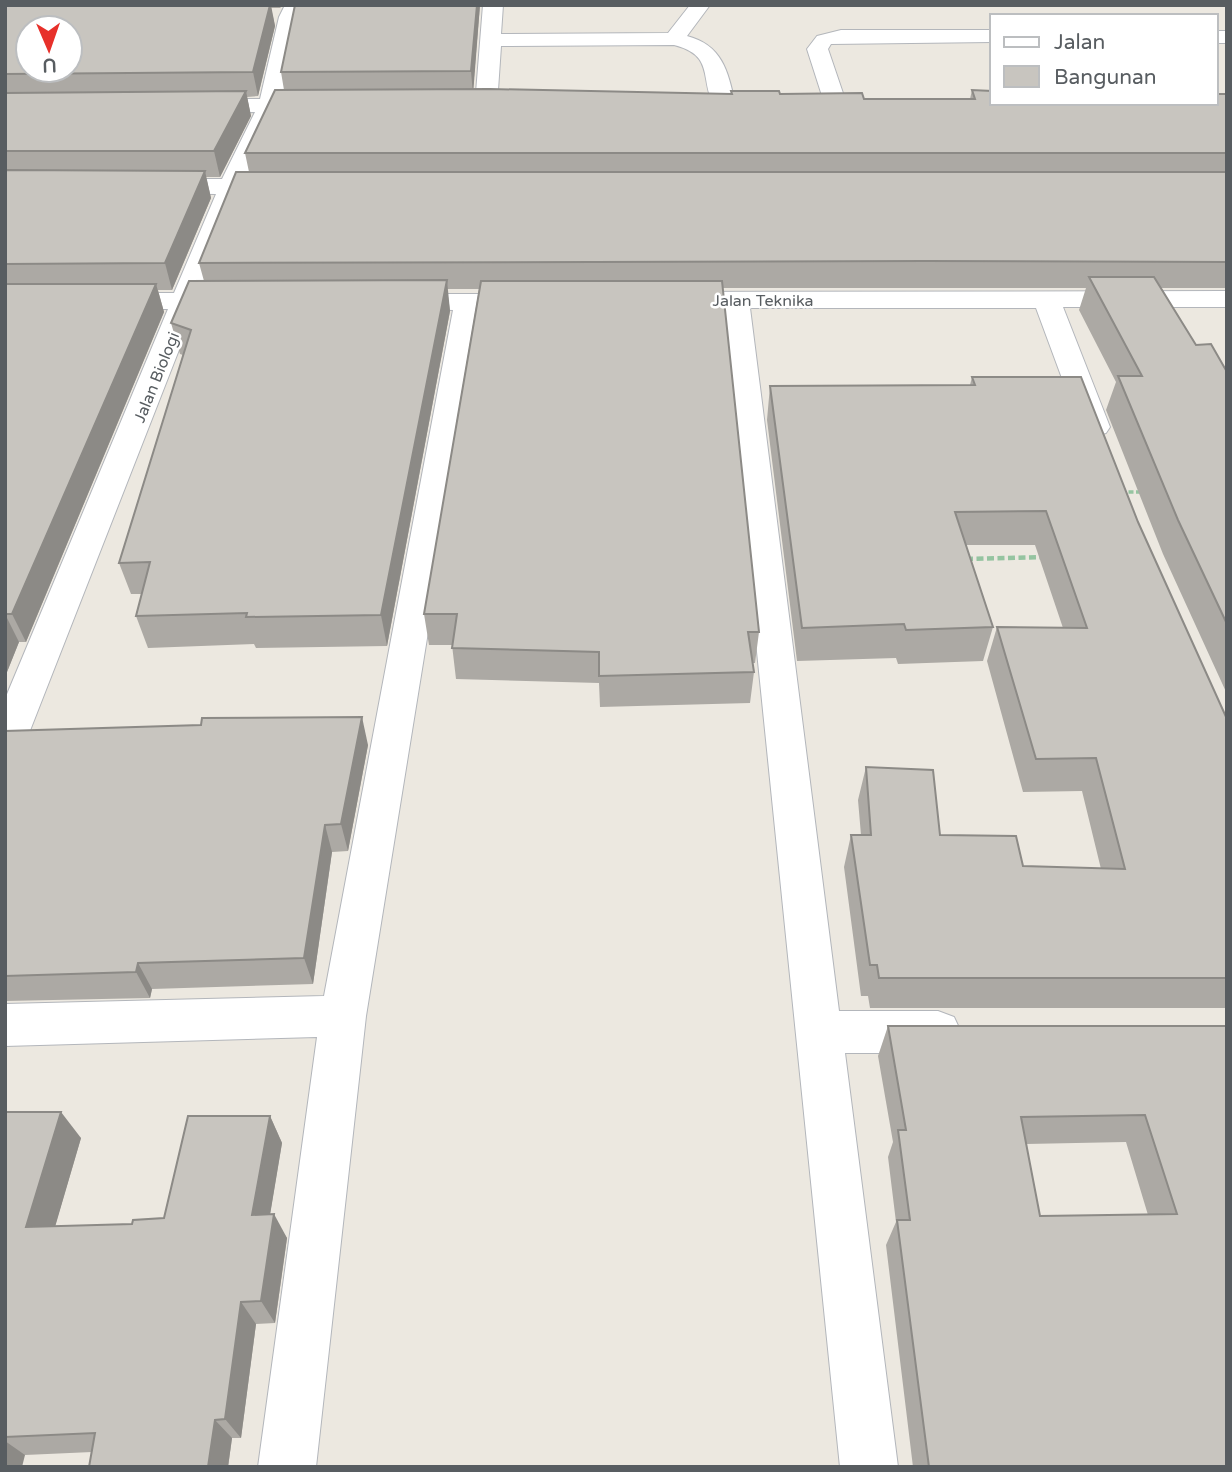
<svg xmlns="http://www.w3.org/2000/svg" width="1232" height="1472" viewBox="0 0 1232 1472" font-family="'Varela Round',sans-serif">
  <rect width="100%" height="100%" fill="#ece8e0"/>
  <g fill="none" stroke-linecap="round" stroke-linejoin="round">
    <g stroke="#b3b6bb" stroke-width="2">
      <g id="minor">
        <polygon points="285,5 305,5 299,17 282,99 318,98 329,105 318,112 278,112 246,179 292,182 295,187 292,192 240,194 201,293 244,295 248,301 244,307 195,309 24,746 19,756 5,761 5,699 168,309 5,309 5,293 174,293 216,194 154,193 145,191 142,186 145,181 154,179 222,179 255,112 196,113 185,106 196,99 260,99 279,17"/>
        <path d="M483 5H503L501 34 668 33 690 5H710L687 36C722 45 728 71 735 103L724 110 716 108C698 81 717 56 674 45L501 46 497 105 494 110H478L475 105Z"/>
        <polygon points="841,30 992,30 992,42 831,44 828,49 846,102 835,109 824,102 807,49 817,36"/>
        <rect x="1216" y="31" width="11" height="12"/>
        <polygon points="1227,291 1227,307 1063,307 1110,427 1106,433 1095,436 1084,433 1080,427 1036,308 750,308 839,1011 938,1011 954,1017 961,1032 954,1047 938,1053 845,1053 898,1467 840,1467 722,308 662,306 658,300 662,294 672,292"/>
        <polygon points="396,294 528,294 538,296 542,302 538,308 480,310 366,1016 316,1467 258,1467 317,1037 5,1046 5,1004 324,996 453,310 386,308 382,302 386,296"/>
      </g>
    </g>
    <polyline stroke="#95c4a0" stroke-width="3.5" stroke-dasharray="5 2.5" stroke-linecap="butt" points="1121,492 1144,492"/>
    <polyline stroke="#95c4a0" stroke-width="4.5" stroke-dasharray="7 3.5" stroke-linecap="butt" points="966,559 1045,557"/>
    <use href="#minor" fill="#fff" fill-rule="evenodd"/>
  </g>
  <g fill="#aca9a4" fill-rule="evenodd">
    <polygon points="5,5 283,5 280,8 271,8 275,26 258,96 247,97 251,116 220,177 206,177 211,198 172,290 158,290 164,312 26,642 19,642 5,677"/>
    <polygon points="295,5 480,5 473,89 731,94 780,94 864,99 970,99 972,90 1227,94 1227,288 1161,288 1196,345 1227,372 1227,694 1163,554 1106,410 1116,382 1079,310 1086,288 722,288 759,632 755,663 752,663 754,672 750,703 600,707 599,683 456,679 452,645 429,645 424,614 479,289 447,289 450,311 387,646 256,648 254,644 148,648 136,616 142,594 131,594 119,563 183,355 180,354 171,323 204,281 199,263 249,172 245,153 284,90 281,72"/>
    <polygon points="972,377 1138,522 1227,719 1227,1008 870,1008 868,996 861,996 844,867 851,835 861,835 858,800 866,767 940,835 1023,866 1101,869 1082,791 1023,792 987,661 997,627 1063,628 1035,545 966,545 993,627 983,661 898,664 896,658 797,661 767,420 770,386 970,385"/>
    <polygon points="5,731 368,745 348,851 332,852 313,984 152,989 150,998 5,1001"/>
    <path d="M888 1026H1227V1467H913L886 1245 896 1222 888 1157 893 1142 878 1056ZM1126 1142 1148 1215 1040 1216 1026 1144Z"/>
    <polygon points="5,1112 81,1138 55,1226 132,1224 164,1218 270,1116 282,1143 270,1214 287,1238 275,1323 256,1324 241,1438 232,1438 228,1467 89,1467 92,1452 25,1455 5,1467"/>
  </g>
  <g fill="#8c8a86">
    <polygon points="270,5 271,5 275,26 258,96 253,72"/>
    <polygon points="477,5 480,5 473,95 471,71"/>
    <polygon points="246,91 251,116 220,177 214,151"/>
    <polygon points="205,171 211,198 172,290 165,263"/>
    <polygon points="447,280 450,311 387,646 381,615"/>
    <polygon points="156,284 164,312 26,642 12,614"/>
    <polygon points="5,614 19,642 5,677"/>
    <polygon points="362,717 368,745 348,851 341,824"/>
    <polygon points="325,825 332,852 313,984 304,958"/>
    <polygon points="138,963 152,989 150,998 136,972"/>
    <polygon points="61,1112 81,1138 48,1251 26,1227"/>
    <polygon points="270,1116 282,1143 266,1239 252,1215"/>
    <polygon points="274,1214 287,1238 275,1323 261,1301"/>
    <polygon points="241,1302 256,1324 241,1438 225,1419"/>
    <polygon points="215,1420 232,1438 228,1467 208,1467"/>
    <polygon points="5,1441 25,1455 22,1467 5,1467"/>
  </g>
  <g fill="#c8c5bf" stroke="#8c8a86" stroke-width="2" fill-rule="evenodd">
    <path d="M5 5H270L253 72 5 74ZM28 28H70V70H28Z"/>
    <polygon points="295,5 477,5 471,71 281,72"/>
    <polygon points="490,89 732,94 731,91 779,91 780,94 862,93 864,99 975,99 972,90 992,91 992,103 1216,103 1216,94 1227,94 1227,153 245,153 275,90"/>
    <polygon points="246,91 214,151 5,151 5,93"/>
    <polygon points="5,170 205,171 165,263 5,264"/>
    <polygon points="236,172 1227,172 1227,262 925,261 199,263"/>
    <polygon points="1089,277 1154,277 1196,345 1211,344 1227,372 1227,624 1178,520 1118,376 1142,376"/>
    <polygon points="447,280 381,615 246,617 247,613 136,616 150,562 119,563 191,330 171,323 189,281"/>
    <polygon points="481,281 722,281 759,632 748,632 754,672 599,676 599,652 452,648 457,614 424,614"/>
    <polygon points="5,284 156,284 12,614 5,614"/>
    <polygon points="972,377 1081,377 1138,522 1227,719 1227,978 879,978 877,965 870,965 851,835 871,835 866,767 933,770 940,835 1016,836 1023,866 1125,869 1096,758 1036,759 997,627 1087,628 1046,511 955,512 993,627 906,630 904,624 802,628 770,386 975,385"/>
    <polygon points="362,717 341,824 325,825 304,958 138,963 136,972 5,976 5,731 201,725 202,718"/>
    <path d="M888 1026H1227V1467H929L897 1220H910L898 1130H906ZM1145 1115 1177 1214 1040 1216 1021 1117Z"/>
    <polygon points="5,1112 61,1112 26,1227 132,1224 133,1220 164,1218 188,1116 270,1116 252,1215 274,1214 261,1301 241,1302 225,1419 215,1420 208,1467 89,1467 95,1433 5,1437"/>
  </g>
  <g text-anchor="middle" stroke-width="5" stroke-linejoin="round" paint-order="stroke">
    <g font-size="16" fill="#585d61" stroke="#fff">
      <text x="763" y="306">Jalan Teknika</text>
      <text transform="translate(156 377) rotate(-68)" y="6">Jalan Biologi</text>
    </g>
  </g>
  <rect width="1232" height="1472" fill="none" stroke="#585d61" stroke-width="14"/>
  <rect x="990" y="14" width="228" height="91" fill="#ffffff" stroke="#bcbec0" stroke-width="2"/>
  <rect x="1004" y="37" width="35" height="10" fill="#ffffff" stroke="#bcbec0" stroke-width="2"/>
  <text x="1054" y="49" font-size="21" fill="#585d61">Jalan</text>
  <rect x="1004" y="66" width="35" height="21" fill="#c8c5bf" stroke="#bcbec0" stroke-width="2"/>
  <text x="1054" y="84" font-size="21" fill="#585d61">Bangunan</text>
  <g transform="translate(49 49) rotate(178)"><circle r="33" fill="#ffffff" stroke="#bcbec0" stroke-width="2"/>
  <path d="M0-5L12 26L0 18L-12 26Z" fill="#e7302a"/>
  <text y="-10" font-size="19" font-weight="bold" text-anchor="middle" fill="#585d61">U</text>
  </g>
</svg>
